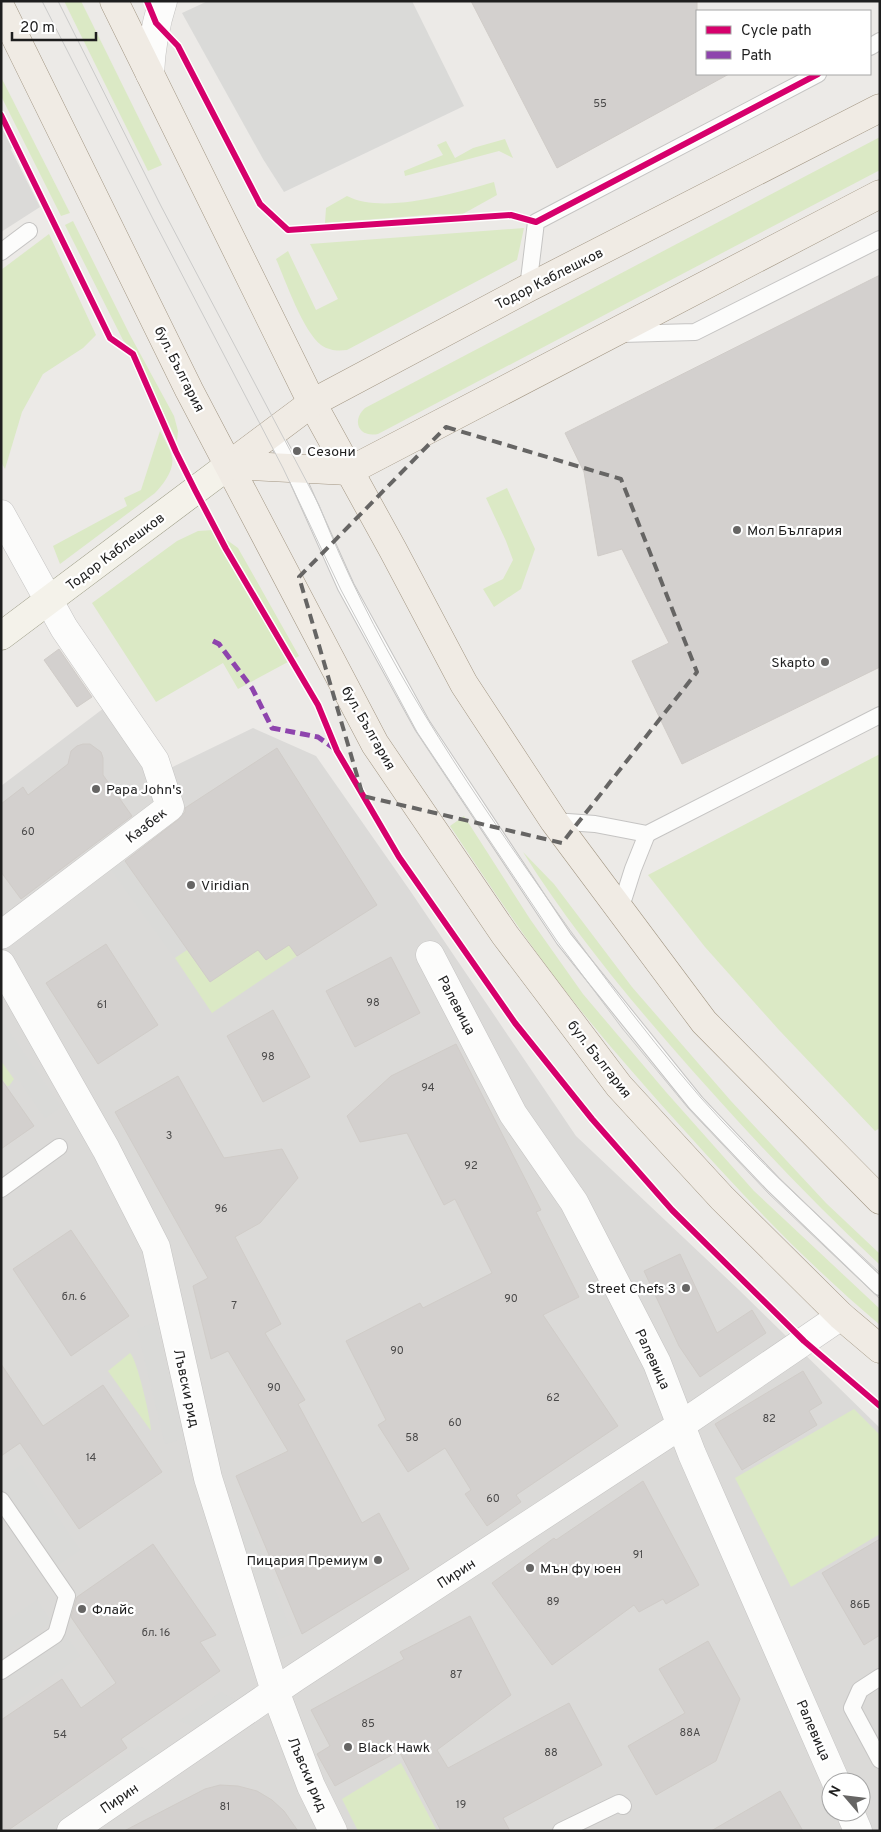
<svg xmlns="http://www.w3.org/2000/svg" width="881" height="1832" viewBox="0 0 881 1832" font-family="Overpass,sans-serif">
  <rect width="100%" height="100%" fill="#eceae7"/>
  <g fill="#dbdad8" fill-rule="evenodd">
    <polygon points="1,130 40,207 1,232"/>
    <path d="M104 708 156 775 253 728 316 756 411 892 576 1136 739 1290 880 1428V1831H1V786ZM831 1782H861V1812H831Z"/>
  </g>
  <g fill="#dadad8">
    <polygon points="208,1 412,1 464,106 284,192 263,159 182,13"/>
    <polygon points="1,122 14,147 1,154"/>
    <polygon points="120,855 187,950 175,958 107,864"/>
    <polygon points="1,1020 61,1107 45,1118 1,1054"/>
    <polygon points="156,1323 184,1439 165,1444 137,1328"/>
    <polygon points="22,1465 80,1550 56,1566 1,1486 1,1479"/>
    <polygon points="253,1530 292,1634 272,1642 232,1539"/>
    <polygon points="37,1600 51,1622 1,1656 1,1625"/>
    <polygon points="65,1634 80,1656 1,1712 1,1679"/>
    <polygon points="221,1692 240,1702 201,1730 179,1721"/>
    <polygon points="139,1746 162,1757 54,1831 13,1831"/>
  </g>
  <g fill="#dbe9c5">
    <polygon points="64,1 81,1 162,165 148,171"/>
    <polygon points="1,77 70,213 61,216 1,96"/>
    <path d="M880 137V170L378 434C359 438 351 421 365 408Z"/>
    <polygon points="505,139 513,158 499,151 405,176 404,171 443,155 437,145 446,141 455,158 473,148"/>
    <path d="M494 182 497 195 461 215 440 214 325 223 326 208 347 196C383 215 455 193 494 182Z"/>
    <polygon points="73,221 130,335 174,416 178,431 177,441 135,353 123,340 65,225"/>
    <path d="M524 228 517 260 347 350C338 351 330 351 321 345 303 331 286 282 276 259L288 251 316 310 338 299 310 244Z"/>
    <polygon points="49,234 96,335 83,348 43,374 22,412 5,469 1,462 1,270"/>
    <path d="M160 431C164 439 170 448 172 457 175 469 163 485 155 493L60 564 53 546 127 506 124 498 141 490Z"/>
    <polygon points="507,488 535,549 521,589 494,607 483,589 503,579 513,560 506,541 486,498"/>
    <polygon points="213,530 238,548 299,656 238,689 223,663 156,702 92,603 177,541 198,531"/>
    <polygon points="880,754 880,1128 875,1131 779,1030 705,947 648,875"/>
    <path d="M464 816 530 919 583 994 666 1092 754 1191 880 1309V1325C810 1266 746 1199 685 1131 647 1089 609 1046 574 1002 530 946 490 886 450 826Z"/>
    <polygon points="220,843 297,956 212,1013 175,958 187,950 210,982 258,949 266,960 284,948"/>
    <path d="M523 852 554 884 632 987 731 1101 826 1203 880 1254V1265C806 1196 737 1122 670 1045 617 984 566 921 523 852Z"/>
    <polygon points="1,1061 14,1079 9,1086 7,1086 1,1078"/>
    <path d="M130 1353C137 1359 151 1420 151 1431L108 1371Z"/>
    <polygon points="854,1409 880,1435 880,1534 791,1587 735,1478"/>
    <polygon points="401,1763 437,1831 358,1831 342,1799"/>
  </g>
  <g fill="#d3d0ce" stroke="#d0ccc8">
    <polygon points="471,1 697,1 697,74 729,74 557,168"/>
    <polygon points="880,275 880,667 682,764 632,661 669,643 622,549 598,556 584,472 565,433"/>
    <polygon points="59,649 92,697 77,707 44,660"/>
    <polygon points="83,744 90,744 101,752 103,758 103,775 132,816 21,899 1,872 1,804 23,787 28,795 68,764 71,751 77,746"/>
    <polygon points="277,748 377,905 297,956 289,945 266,960 258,950 210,982 125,861 179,819 185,812 185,808"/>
    <polygon points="106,944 158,1025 98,1064 46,983"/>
    <polygon points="391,957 420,1013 355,1047 326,991"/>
    <polygon points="273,1010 310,1077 263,1102 227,1036"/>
    <polygon points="456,1044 541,1210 536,1212 579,1297 543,1315 618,1426 516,1495 521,1502 487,1526 465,1494 471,1490 445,1448 408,1472 378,1425 386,1420 346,1341 420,1303 423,1308 492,1273 455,1199 444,1205 407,1133 360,1142 347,1116 391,1076"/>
    <polygon points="178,1076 224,1158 282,1149 298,1178 260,1223 235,1237 281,1324 265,1333 305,1400 298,1404 362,1523 379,1513 409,1569 302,1634 236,1476 288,1451 228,1351 211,1359 193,1286 208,1278 115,1112"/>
    <polygon points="1,1079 34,1126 1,1149"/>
    <polygon points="71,1230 129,1316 71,1356 13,1269"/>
    <polygon points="680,1254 717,1333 752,1310 766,1333 700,1377 679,1346 644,1271"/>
    <polygon points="1,1364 43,1426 103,1385 162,1472 79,1529 20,1443 1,1456"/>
    <polygon points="803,1371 822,1403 809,1411 817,1425 742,1470 715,1424"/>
    <polygon points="643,1481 699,1585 666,1604 663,1599 639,1612 634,1605 552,1665 492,1583 554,1538 556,1540"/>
    <polygon points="880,1539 880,1635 864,1645 822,1573"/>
    <polygon points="153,1544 216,1635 200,1642 220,1671 121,1739 127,1748 7,1831 1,1831 1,1720 62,1679 81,1708 116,1683 71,1617 77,1597"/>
    <polygon points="470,1616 511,1695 437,1750 448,1768 569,1703 602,1765 503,1818 510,1831 441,1831 399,1751 335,1786 317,1754 330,1746 311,1710 404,1659 400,1652"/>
    <polygon points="708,1641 740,1699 716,1761 656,1795 628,1746 685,1713 659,1669"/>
    <polygon points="220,1785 238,1786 257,1791 272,1800 284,1811 298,1831 124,1831 205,1789"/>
    <polygon points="780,1791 803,1831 711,1831"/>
  </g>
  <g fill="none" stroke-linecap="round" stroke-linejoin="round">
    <g stroke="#c5c4c3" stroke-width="18">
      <g id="service">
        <polyline points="870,47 880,41"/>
        <polyline points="1,252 29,231"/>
        <polyline points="528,288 536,222 818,74"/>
        <polyline points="621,334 695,332 880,239"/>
        <polyline points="273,433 295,473 346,587 422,725 564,939 696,1103 773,1184 880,1287"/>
        <polyline points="554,821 595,824 647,834 880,715"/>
        <polyline points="620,910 633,869 647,834"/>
        <polyline points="1,1189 59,1147"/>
        <polyline points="1,1500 67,1596 57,1631 55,1635 1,1671"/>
        <polyline points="880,1677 860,1690 852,1708 880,1760"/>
        <polyline points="561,1831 619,1803 623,1806"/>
      </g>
    </g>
    <g stroke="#c5c4c3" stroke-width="29">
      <g id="minor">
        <path d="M150 74C151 48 155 26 163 1"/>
        <polyline points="1,514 64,628 155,761 170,807 1,935"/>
        <polyline points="430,955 513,1114 574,1202 657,1363 692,1454 836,1782"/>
        <polyline points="1,964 106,1149 156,1247 208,1478 275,1691 311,1786 333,1831"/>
        <polyline points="850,1812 858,1831"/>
        <polyline points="71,1831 296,1677 681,1425 841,1316"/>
      </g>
    </g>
    <g stroke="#96967f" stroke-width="29">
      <polyline id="secondary" points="1,636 229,465"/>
    </g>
    <g stroke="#a29683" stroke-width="29">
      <g id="primary">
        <polyline points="114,1 312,403 393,550 464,684 554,821 704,1022 880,1200"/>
        <polyline points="1,8 189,390 375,744 505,935 619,1086 722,1198 841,1316 880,1349"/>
        <polyline points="229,465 312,403 528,288 880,108"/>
        <polyline points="229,465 349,471 880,194"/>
      </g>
    </g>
    <use href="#service" stroke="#fcfcfb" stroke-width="16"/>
    <use href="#minor" stroke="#fcfcfb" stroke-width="28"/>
    <use href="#secondary" stroke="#f4f2ea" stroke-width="28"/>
    <use href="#primary" stroke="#f0ebe4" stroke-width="28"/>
    <g stroke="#cacac9" stroke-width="1">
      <polyline points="42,1 153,219 283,468 341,590 417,732 557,941 622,1028 688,1108 769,1194 880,1299"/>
      <path d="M58 1 161 206 319 505C370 636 446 754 526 868 581 947 638 1025 701 1098 756 1160 819 1216 880 1273"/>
    </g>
    <polyline stroke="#8e44ad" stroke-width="5" stroke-dasharray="10 5" stroke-linecap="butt" points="213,641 219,644 252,688 272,728 318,737 335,749"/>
    <g stroke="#fff" stroke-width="9">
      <g id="cycleway">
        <polyline points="147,1 156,23 178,46 260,204 288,230 511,215 536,222 818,74"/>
        <polyline points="1,115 110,338 133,354 176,452 195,490 226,549 318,705 337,751 399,857 515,1023 592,1119 672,1210 804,1341 880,1406"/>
      </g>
    </g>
    <use href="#cycleway" stroke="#d6006c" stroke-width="6"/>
  </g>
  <path fill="none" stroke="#666564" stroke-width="4" stroke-dasharray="10 6" stroke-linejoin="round" d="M446 427 621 479 697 672 562 843 363 796 299 577Z"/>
  <g fill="#666564" stroke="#fff" stroke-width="2">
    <circle cx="297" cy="451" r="5"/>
    <circle cx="737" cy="530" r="5"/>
    <circle cx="825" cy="662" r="5"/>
    <circle cx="96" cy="789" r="5"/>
    <circle cx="191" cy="885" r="5"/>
    <circle cx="686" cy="1288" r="5"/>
    <circle cx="378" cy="1560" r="5"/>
    <circle cx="530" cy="1568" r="5"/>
    <circle cx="82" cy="1609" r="5"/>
    <circle cx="348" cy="1747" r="5"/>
  </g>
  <g text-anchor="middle" stroke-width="4.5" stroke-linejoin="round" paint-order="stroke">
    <g font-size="11" fill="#4b4a4a">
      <text x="600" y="107">55</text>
      <text x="28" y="835">60</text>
      <text x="373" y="1006">98</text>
      <text x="102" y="1008">61</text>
      <text x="268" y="1060">98</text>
      <text x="428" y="1091">94</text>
      <text x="169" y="1139">3</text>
      <text x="471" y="1169">92</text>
      <text x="221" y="1212">96</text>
      <text x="74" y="1300">бл. 6</text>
      <text x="511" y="1302">90</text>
      <text x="234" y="1309">7</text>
      <text x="397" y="1354">90</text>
      <text x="274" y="1391">90</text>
      <text x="553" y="1401">62</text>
      <text x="769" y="1422">82</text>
      <text x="455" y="1426">60</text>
      <text x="412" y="1441">58</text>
      <text x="91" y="1461">14</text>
      <text x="493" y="1502">60</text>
      <text x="638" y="1558">91</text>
      <text x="553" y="1605">89</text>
      <text x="860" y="1608">86Б</text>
      <text x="156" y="1636">бл. 16</text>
      <text x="456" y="1678">87</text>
      <text x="368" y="1727">85</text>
      <text x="690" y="1736">88А</text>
      <text x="60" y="1738">54</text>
      <text x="551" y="1756">88</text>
      <text x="461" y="1808">19</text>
      <text x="225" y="1810">81</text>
    </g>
    <g font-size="14" fill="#1e1e1e" stroke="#fff">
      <text transform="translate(549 278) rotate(-27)" y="5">Тодор Каблешков</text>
      <text transform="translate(180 369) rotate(63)" y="5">бул. България</text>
      <text transform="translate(115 551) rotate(-37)" y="5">Тодор Каблешков</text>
      <text transform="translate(369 728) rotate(60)" y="5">бул. България</text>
      <text transform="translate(146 825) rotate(-38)" y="5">Казбек</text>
      <text transform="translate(457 1005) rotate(62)" y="5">Ралевица</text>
      <text transform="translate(600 1059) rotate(52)" y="5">бул. България</text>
      <text transform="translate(653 1359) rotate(65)" y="5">Ралевица</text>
      <text transform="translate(187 1388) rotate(78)" y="5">Лъвски рид</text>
      <text transform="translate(456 1573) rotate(-33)" y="5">Пирин</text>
      <text transform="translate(814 1730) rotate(66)" y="5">Ралевица</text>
      <text transform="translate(308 1774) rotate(67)" y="5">Лъвски рид</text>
      <text transform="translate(119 1798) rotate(-34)" y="5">Пирин</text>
    </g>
    <g font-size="14" fill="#1e1e1e" stroke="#fff" text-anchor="start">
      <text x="307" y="456">Сезони</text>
      <text x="747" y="535">Мол България</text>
      <text x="815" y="667" text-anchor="end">Skapto</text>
      <text x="106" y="794">Papa John's</text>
      <text x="201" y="890">Viridian</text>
      <text x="676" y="1293" text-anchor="end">Street Chefs 3</text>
      <text x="368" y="1565" text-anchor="end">Пицария Премиум</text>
      <text x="540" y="1573">Мън фу юен</text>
      <text x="92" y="1614">Флайс</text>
      <text x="358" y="1752">Black Hawk</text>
    </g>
  </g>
  <rect width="881" height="1832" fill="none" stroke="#1e1e1e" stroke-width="5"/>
  <rect x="696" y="10" width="175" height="65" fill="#ffffff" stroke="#a5a5a5"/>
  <rect x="706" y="26" width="25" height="8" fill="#d6006c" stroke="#a5a5a5"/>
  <text x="741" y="35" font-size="15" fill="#1e1e1e">Cycle path</text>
  <rect x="706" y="51" width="25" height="8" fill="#8e44ad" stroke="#a5a5a5"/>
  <text x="741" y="60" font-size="15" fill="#1e1e1e">Path</text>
  <g transform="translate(846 1797) rotate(298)"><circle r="24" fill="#ffffff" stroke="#a5a5a5"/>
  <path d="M0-4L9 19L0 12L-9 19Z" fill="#666564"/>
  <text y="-8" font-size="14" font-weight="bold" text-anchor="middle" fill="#1e1e1e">N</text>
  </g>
  <path d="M12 32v8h84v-8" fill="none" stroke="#1e1e1e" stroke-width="2.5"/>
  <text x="20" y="32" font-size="15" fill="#1e1e1e" stroke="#ffffff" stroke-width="4" paint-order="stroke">20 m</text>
</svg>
